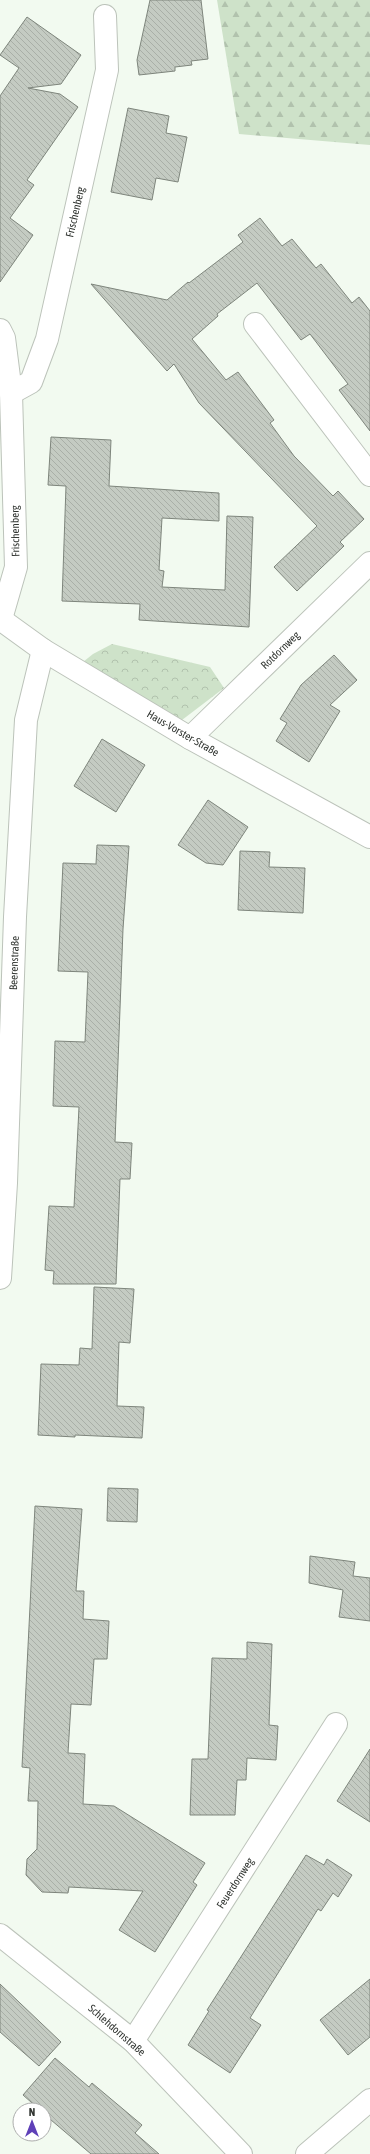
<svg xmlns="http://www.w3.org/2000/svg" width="370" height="2154" viewBox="0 0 370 2154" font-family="'Asap Condensed',sans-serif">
  <defs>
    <pattern id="forest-firs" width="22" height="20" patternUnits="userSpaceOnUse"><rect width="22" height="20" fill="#cee2c9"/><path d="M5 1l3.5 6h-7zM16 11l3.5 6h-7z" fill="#b1c2ad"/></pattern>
    <pattern id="park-crowns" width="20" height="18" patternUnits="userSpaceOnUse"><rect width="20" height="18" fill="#cee2c9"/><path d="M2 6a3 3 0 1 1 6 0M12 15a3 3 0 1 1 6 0" fill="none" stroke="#b1c2ad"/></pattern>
    <pattern id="building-back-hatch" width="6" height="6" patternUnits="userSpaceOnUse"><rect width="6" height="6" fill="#c4cbc2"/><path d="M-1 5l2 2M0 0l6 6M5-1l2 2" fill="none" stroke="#a9afa7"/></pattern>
  </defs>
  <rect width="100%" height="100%" fill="#f2faf0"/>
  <polygon fill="url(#forest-firs)" points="217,0 370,0 370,145 239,134"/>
  <polygon fill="url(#park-crowns)" points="112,644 210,667 224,688 182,720 83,662 93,654"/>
  <g fill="url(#building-back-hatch)" stroke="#7e857c">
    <polygon points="150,0 201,0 208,59 191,61 192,65 175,67 175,71 139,75 137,60"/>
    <polygon points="27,17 81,55 61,84 28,88 60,94 78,107 27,180 34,185 10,218 33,235 0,282 0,96 19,68 0,55"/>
    <polygon points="128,108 169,116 166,133 187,137 178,182 156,178 152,200 111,192"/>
    <polygon points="260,218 282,246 292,239 316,268 321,264 352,303 359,297 370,311 370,431 339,390 348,384 310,334 301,340 257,283 217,314 218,316 192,339 226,380 238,372 274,420 270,423 294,456 333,496 338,491 364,519 340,542 344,546 297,591 274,567 317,526 199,403 174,364 167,371 91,284 167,300 188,282 189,283 243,242 238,235"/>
    <polygon points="51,437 111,440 109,486 219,493 219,521 162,518 159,570 164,571 162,587 225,590 227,516 253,517 249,627 139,620 140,604 62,601 66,486 48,485"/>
    <polygon points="334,655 357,680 330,705 340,711 309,762 276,741 287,723 280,719 301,685"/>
    <polygon points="102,739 145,765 116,812 74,786"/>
    <polygon points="208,800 248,827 223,865 206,863 178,845"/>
    <polygon points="97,845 129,846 123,929 115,1142 132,1143 130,1179 120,1179 116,1284 53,1284 54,1271 45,1270 49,1206 74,1207 79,1107 53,1106 55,1041 85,1042 88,972 58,971 63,863 96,864"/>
    <polygon points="240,851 270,852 269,867 305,868 303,913 238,910"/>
    <polygon points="94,1287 134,1289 130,1343 119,1342 117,1406 144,1407 142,1438 75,1435 75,1437 38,1435 41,1364 79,1365 80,1348 92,1349"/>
    <polygon points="108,1488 138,1489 137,1522 107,1521"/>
    <polygon points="35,1506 82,1509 76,1591 84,1591 83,1619 109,1621 107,1659 94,1659 91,1705 71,1704 68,1753 85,1754 83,1804 114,1806 205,1863 193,1882 197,1885 155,1952 119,1930 143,1891 69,1887 68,1893 42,1892 26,1875 27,1859 37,1849 38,1801 28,1801 30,1768 22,1767"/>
    <polygon points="310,1556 355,1562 353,1576 370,1578 370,1621 339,1617 343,1590 309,1583"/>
    <polygon points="247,1642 272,1644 269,1725 278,1726 276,1760 247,1758 246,1780 237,1780 235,1815 190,1815 192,1759 208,1759 212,1658 247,1659"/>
    <polygon points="370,1749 370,1822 337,1801"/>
    <polygon points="306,1855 324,1865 327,1859 352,1875 338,1897 333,1893 321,1911 318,1909 250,2018 261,2025 230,2073 188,2045 209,2011 207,2010"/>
    <polygon points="370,1979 370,2037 348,2055 320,2020"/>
    <polygon points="0,1984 61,2042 39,2066 0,2032"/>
    <polygon points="55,2058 89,2087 92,2083 142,2125 135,2133 159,2154 91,2154 44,2114 44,2110 40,2110 23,2095"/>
  </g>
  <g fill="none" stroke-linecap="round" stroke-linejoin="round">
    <g stroke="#bcc3ba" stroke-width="24">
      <g id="street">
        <polyline points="255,324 370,475"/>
        <polyline points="0,330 4,338 11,393 16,567 1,619"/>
        <polyline points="11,393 31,382 47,339 107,70 105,16"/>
        <polyline points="0,619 43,650 190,738 370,837"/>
        <polyline points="190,738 370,563"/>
        <polyline points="0,1278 6,1183 15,917 26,720 43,650"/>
        <polyline points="0,1935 133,2041 241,2154"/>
        <polyline points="133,2041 336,1724"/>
        <polyline points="307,2154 370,2100"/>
      </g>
    </g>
    <use href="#street" stroke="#fff" stroke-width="22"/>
  </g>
  <g text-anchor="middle" stroke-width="3" stroke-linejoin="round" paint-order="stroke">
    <g font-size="11" fill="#313531" stroke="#fff">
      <text transform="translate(75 212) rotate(-77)" y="4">Frischenberg</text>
      <text transform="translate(15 531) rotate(-91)" y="4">Frischenberg</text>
      <text transform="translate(280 650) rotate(-44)" y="4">Rotdornweg</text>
      <text transform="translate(183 733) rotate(30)" y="4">Haus-Vorster-Straße</text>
      <text transform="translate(14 963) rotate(-88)" y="4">Beerenstraße</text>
      <text transform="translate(235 1883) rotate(-57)" y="4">Feuerdornweg</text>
      <text transform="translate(117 2030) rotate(41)" y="4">Schlehdornstraße</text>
    </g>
  </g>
  <g transform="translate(32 2122)"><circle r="19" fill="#ffffff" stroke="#adaead"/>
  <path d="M0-3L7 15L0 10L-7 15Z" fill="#5f40b8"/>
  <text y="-6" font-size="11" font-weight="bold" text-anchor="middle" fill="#313531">N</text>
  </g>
</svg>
